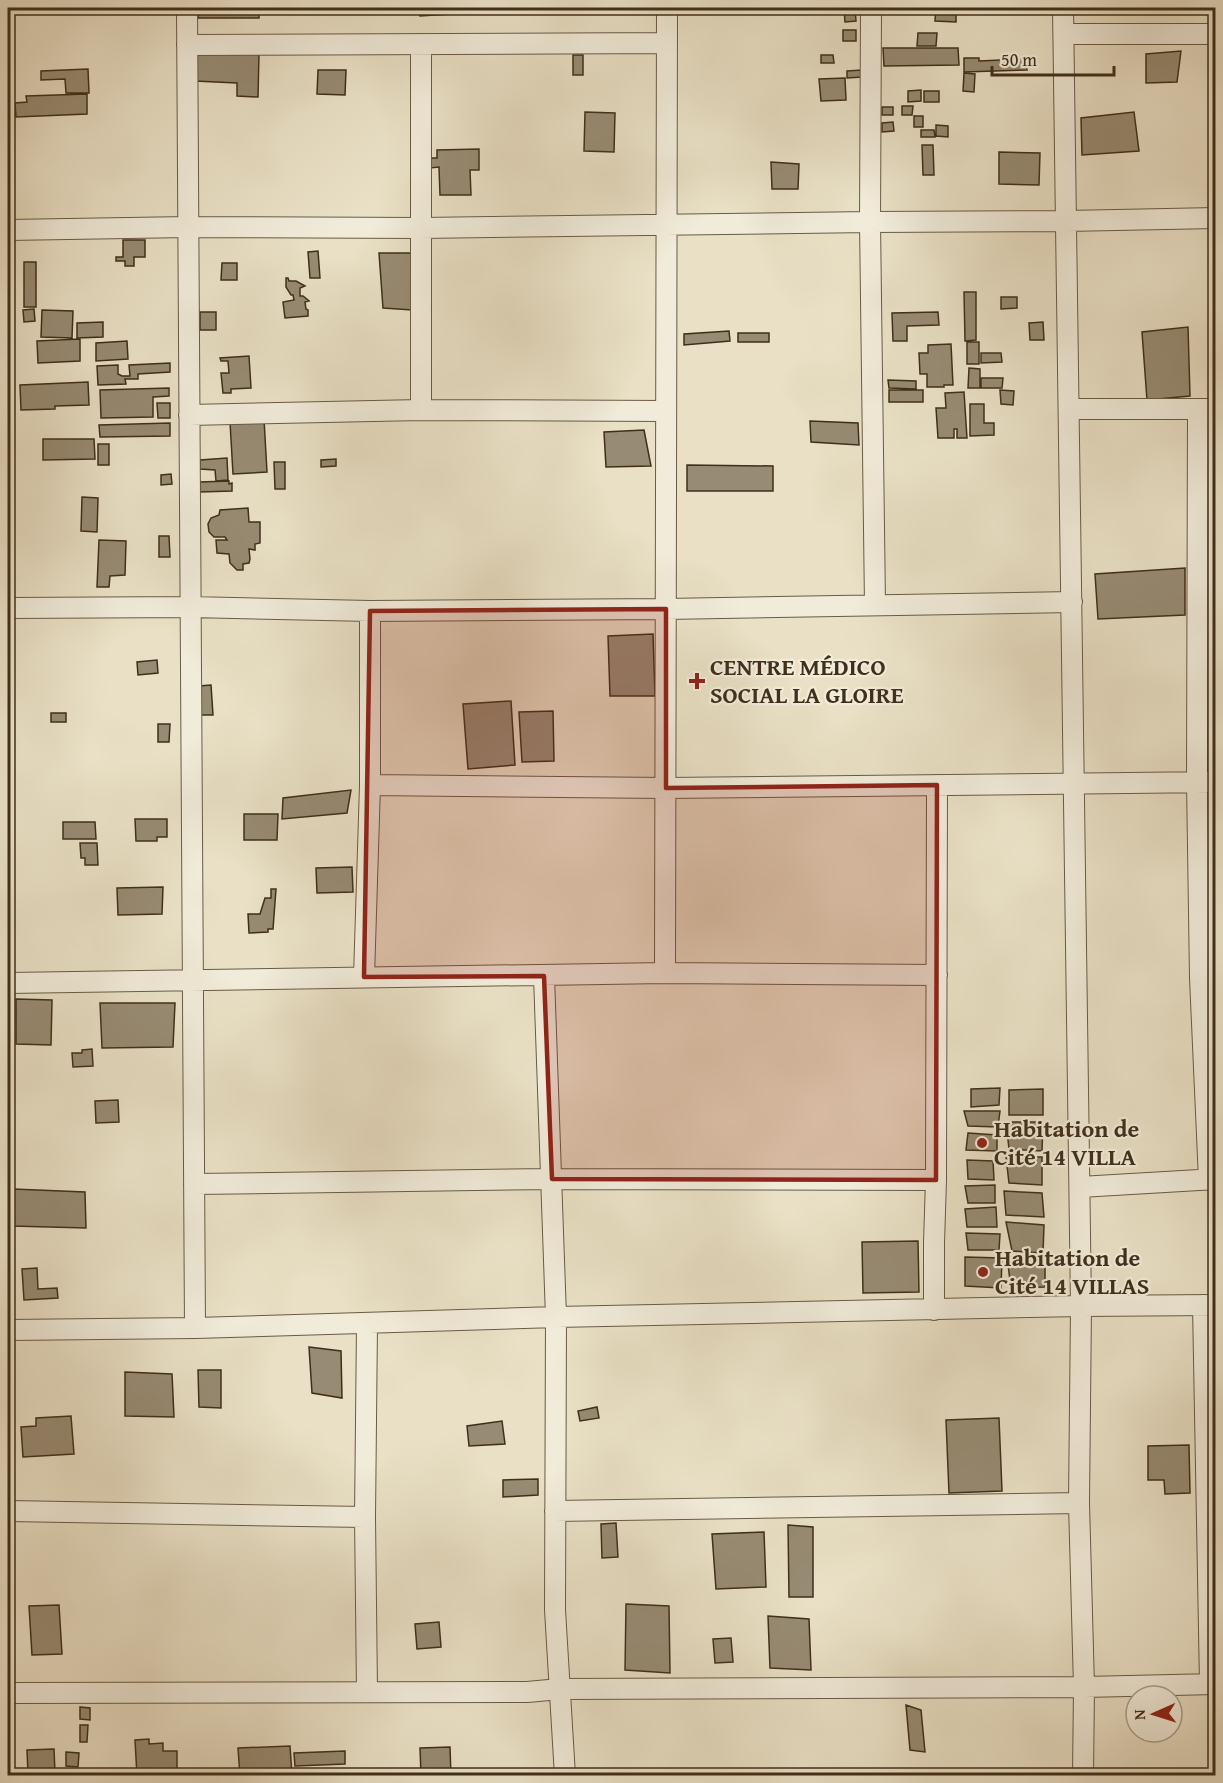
<svg xmlns="http://www.w3.org/2000/svg" width="1223" height="1783" font-family="'Gentium Book Plus',serif">
  <style>
    .building { fill: #978b73; stroke: #3f2f1a; stroke-width: 1.5 }
    .lines { fill: none; stroke-linecap: round; stroke-linejoin: round }
    .minor-casing { stroke: #6a5b45; stroke-width: 22 }
    .minor { stroke: #f1ebd9; stroke-width: 20 }
    .marked { fill: #8f2418; fill-opacity: 0.2; stroke: #8f2418; stroke-width: 4.5; stroke-linejoin: round }
    .poi-dot { fill: #8f2418; stroke: #f1ebd9; stroke-width: 2 }
    .labels { text-anchor: middle; stroke-width: 4.5; stroke-linejoin: round; paint-order: stroke }
    .poi-label { font-size: 24px; font-weight: bold; fill: #3f2f1a; stroke: #f1ebd9; text-anchor: start }
  </style>
  <rect width="100%" height="100%" fill="#e9e0c5"/>
  <filter id="stains"><feTurbulence type="fractalNoise" baseFrequency=".00333" numOctaves="4"/><feColorMatrix values="0 0 0 0 .2 0 0 0 0 .09 0 0 0 0 .02 0 0 0 .5 -.17"/></filter>
  <radialGradient id="worn" r=".72"><stop offset=".6" stop-color="#630" stop-opacity="0"/><stop offset="1" stop-color="#630" stop-opacity=".3"/></radialGradient>
  <path class="building" d="M198 8H259V18H198Z
    M419 8H451V14L420 16Z
    M855 8 856 21 845 22 844 9Z
    M936 8H956V22L935 21Z
    M843 30H856V41H843Z
    M918 33H937L936 46H917Z
    M883 48H958L959 65 884 66Z
    M1181 51 1177 82 1146 83V54Z
    M259 52 258 97 237 96V83L195 81 196 54Z
    M573 55H583V75H573Z
    M821 55H833L834 63H821Z
    M964 58H979V61L1026 59 1027 70 964 72Z
    M88 69 89 93H66L65 79 41 80V71Z
    M318 70H346L345 95 317 94Z
    M862 70V77L847 78V71Z
    M964 73 975 74 974 92 963 91Z
    M845 78 846 100 821 101 819 79Z
    M921 90V101L908 102V91Z
    M924 91H939V102H924Z
    M87 94V114L16 117 15 103 27 102 26 96Z
    M902 106H913L912 115H902Z
    M882 107H893V115H882Z
    M585 112 615 113 614 152 584 151Z
    M1134 112 1139 151 1082 155 1081 118Z
    M914 116H923V127H914Z
    M893 122 894 131 882 132V123Z
    M936 125 948 126V137L936 136Z
    M921 130H934L935 137H921Z
    M922 145H933L934 175H923Z
    M479 149V170H470L471 195H440L439 167 430 168 429 158H437V150Z
    M999 152 1040 153 1039 185 999 184Z
    M771 162 799 164 798 189H772Z
    M123 240H145V257H134V266H125V261H116V257H123Z
    M318 251 320 278H310L308 252Z
    M379 253H412V310L383 308Z
    M24 262H36V307H24Z
    M222 263H237V280H221Z
    M286 278H288L289 281H296L305 286 300 288V296H303L309 301 305 302 306 309 308 310V316L285 318 283 302 294 300 293 295H291L286 287Z
    M964 292H976V340L965 341Z
    M1001 297H1017V308L1001 309Z
    M34 309 35 321 24 322 23 310Z
    M42 310 73 311 72 338 41 337Z
    M200 312H216V330H200Z
    M938 312 939 325 907 326V341H893L892 313Z
    M103 322V337L77 338V323Z
    M1043 322 1044 340H1030L1029 323Z
    M1188 327 1190 396 1147 400 1142 332Z
    M729 331 730 341 684 345V334Z
    M738 333H769V342H738Z
    M80 339V361L38 363 37 341Z
    M127 341 128 359 96 361V343Z
    M967 342H979V364H967Z
    M951 344 953 385H944V387H927V374H920L919 353H928V345Z
    M981 353H1001L1002 362 981 363Z
    M249 356 251 388 231 389V393H223L221 373H229L228 361H221L220 358Z
    M170 363V372L138 374V379H125L126 384 98 385 97 366 118 365V374L122 376H130L129 365Z
    M969 368 980 369V388H968Z
    M981 378H1003L1002 388H981Z
    M888 380 916 381V389L889 388Z
    M88 382 89 405 55 406V409L21 410 20 385Z
    M169 388V396L153 397V417L101 418 100 390Z
    M889 390H923V402H889Z
    M1000 390 1014 391 1013 405 1001 404Z
    M964 392 967 438H957V429H954V438H938L936 408H946L945 393Z
    M157 403H170V418H158Z
    M970 404H984V423H994V435L970 436Z
    M264 419 267 472 233 474 230 422Z
    M810 421 858 423 859 445 811 442Z
    M170 423V436L100 437 99 425Z
    M644 430 651 466 606 467 604 432Z
    M43 439H94L95 459 43 460Z
    M98 444H109V465H98Z
    M227 458 228 480 216 481 215 470 200 469V460Z
    M336 459V466L321 467V460Z
    M274 462H285V489H275Z
    M687 465 773 466V491H687Z
    M171 474 172 484 161 485V475Z
    M229 481V484L232 483V491L200 492V482Z
    M82 497 98 498 97 532 81 531Z
    M248 508 249 522H260V543L255 544V550L249 549 250 559 249 563 243 564V570H237L230 563 229 554 217 553 216 540H227L225 537H214L209 532 208 524 211 518 219 515 220 510Z
    M159 536H169L170 557H159Z
    M99 540 126 541 125 575 110 576 109 587H97Z
    M1185 568V615L1098 619 1095 574Z
    M653 634 655 696H610L608 636Z
    M157 660 158 673 138 675 137 662Z
    M211 685 213 715H201L199 686Z
    M511 701 515 765 468 769 463 704Z
    M553 711 554 761 522 762 519 712Z
    M51 713H66V722H51Z
    M158 724H170L169 742H158Z
    M351 790 347 813 282 819 283 798Z
    M244 814H278L277 840H244Z
    M135 819H167V837H157V841H136Z
    M63 822H95L96 839H63Z
    M80 843H97L98 865H85V858H81Z
    M352 867 353 892 317 893 316 868Z
    M163 887 162 914 118 915 117 888Z
    M271 889H276L273 929H268V932L249 933 248 914H260L265 898H271Z
    M16 999 52 1000 51 1045 16 1044Z
    M100 1003H175L173 1047 102 1048Z
    M92 1049 93 1066 73 1067 72 1053H82V1050Z
    M1000 1088 999 1105 971 1107V1089Z
    M1043 1089V1115H1009V1090Z
    M118 1100 119 1122 96 1123 95 1101Z
    M964 1111H1000L998 1127 968 1126Z
    M1006 1122H1043L1042 1151 1009 1149Z
    M968 1133 997 1135V1151L966 1150Z
    M1006 1157H1042V1185L1009 1183Z
    M967 1160 993 1161 994 1180 968 1179Z
    M995 1185V1203H968L965 1186Z
    M13 1189 85 1192 86 1228 12 1226Z
    M1004 1191 1042 1193 1044 1217 1006 1215Z
    M996 1207 997 1227H967L965 1209Z
    M1006 1222 1044 1225 1043 1253 1012 1251Z
    M966 1233 1000 1234 999 1250H968Z
    M918 1241 919 1292 863 1293 862 1242Z
    M965 1257 1002 1258 1001 1288 965 1286Z
    M1007 1257 1045 1259V1287L1011 1288Z
    M37 1268 38 1289 57 1288 58 1298 24 1300 22 1269Z
    M309 1347 341 1351 342 1398 312 1393Z
    M198 1370H221V1408L199 1407Z
    M125 1372 172 1374 174 1417 125 1416Z
    M597 1407 599 1418 580 1421 578 1411Z
    M71 1416 74 1454 23 1457 21 1427 36 1426V1418Z
    M999 1418 1002 1491 949 1493 946 1420Z
    M502 1421 505 1444 469 1446 467 1426Z
    M1189 1445 1190 1493 1165 1494 1164 1480H1148V1446Z
    M538 1479V1495L503 1497V1480Z
    M616 1523 618 1557 602 1558 601 1524Z
    M788 1525 813 1527V1597H789Z
    M764 1532 766 1587 716 1589 712 1534Z
    M626 1604 669 1606 670 1673 625 1670Z
    M59 1605 62 1654 32 1655 29 1606Z
    M768 1616 809 1619 811 1670 770 1668Z
    M439 1622 441 1647 417 1649 415 1624Z
    M731 1638 733 1662 715 1663 713 1639Z
    M906 1705 921 1710 925 1752 910 1750Z
    M80 1707 90 1708V1720L80 1719Z
    M80 1725H88L87 1742H80Z
    M149 1739V1744L163 1743V1751H177V1772H169V1776H137L135 1740Z
    M290 1746 292 1776H240L238 1748Z
    M450 1747 451 1776 421 1775 420 1748Z
    M54 1749 55 1773 28 1774 27 1750Z
    M345 1751V1764L295 1766 294 1753Z
    M66 1752 79 1753 78 1767 66 1766Z"/>
  <g class="lines">
    <g class="minor-casing">
      <path id="minor" d="M187 8 195 1328
        M871 8 870 222 875 605
        M1063 8 1081 1306 1079 1503 1084 1687 1083 1776
        M1064 34H1216
        M187 45 667 43
        M8 230 188 227 421 228 870 222 1066 221 1216 218
        M1069 409H1216
        M1198 409 1197 782 1200 978 1209 1180
        M421 410V44
        M189 415 421 410 666 411
        M8 608 190 607 370 611 666 609 1072 602
        M370 785 666 788 1216 782
        M665 973 667 8
        M544 976 556 1317 555 1610 565 1776
        M364 977 370 785V611
        M8 983 665 973 937 975
        M194 1184 552 1179 936 1180 937 785
        M1080 1187 1216 1179
        M1203 1305 1210 1684
        M934 1310V1243L936 1180
        M367 1324 365 1517 367 1691
        M8 1330 195 1328 556 1317 1081 1306 1216 1305
        M8 1511 365 1517
        M555 1511 1079 1503
        M8 1693 527 1692 560 1689 1084 1687 1216 1684"/>
    </g>
    <use href="#minor" class="minor"/>
  </g>
  <path class="marked" d="M666 609V788L937 785 936 1180 552 1179 544 976 364 977 370 611Z"/>
  <g class="poi-dot">
    <path d="M694 672h6v6h6v6h-6v6h-6v-6h-6v-6h6z"/>
    <circle cx="982" cy="1143" r="6"/>
    <circle cx="983" cy="1272" r="6"/>
  </g>
  <g class="labels">
    <g class="poi-label">
      <text x="710" y="675">CENTRE MÉDICO<tspan x="710" dy="28">SOCIAL LA GLOIRE</tspan></text>
      <text x="994" y="1137">Habitation de<tspan x="994" dy="28">Cité 14 VILLA</tspan></text>
      <text x="995" y="1266">Habitation de<tspan x="995" dy="28">Cité 14 VILLAS</tspan></text>
    </g>
  </g>
  <rect width="1223" height="1783" fill="none" stroke="#e9e0c5" stroke-width="30"/>
  <rect x="9" y="9" width="1205" height="1765" fill="none" stroke="#3f2f1a" stroke-width="3"/>
  <rect x="15" y="15" width="1193" height="1753" fill="none" stroke="#3f2f1a" stroke-width="1.5"/>
  <g transform="translate(1154 1714) rotate(267)"><circle r="28" fill="#f1ebd9" stroke="#aaa08d" stroke-width="1.5"/>
  <path d="M0-4.5L10 22L0 15L-10 22Z" fill="#8f2418"/>
  <text y="-9" font-size="16" font-weight="bold" text-anchor="middle" fill="#3f2f1a">N</text>
  </g>
  <path d="M992 66v9h122v-9" fill="none" stroke="#3f2f1a" stroke-width="3"/>
  <text x="1001" y="66" font-size="18" fill="#3f2f1a" stroke="#f1ebd9" stroke-width="4.5" paint-order="stroke">50 m</text>
  <rect width="100%" height="100%" filter="url(#stains)"/>
  <rect width="100%" height="100%" fill="url(#worn)"/>
</svg>
